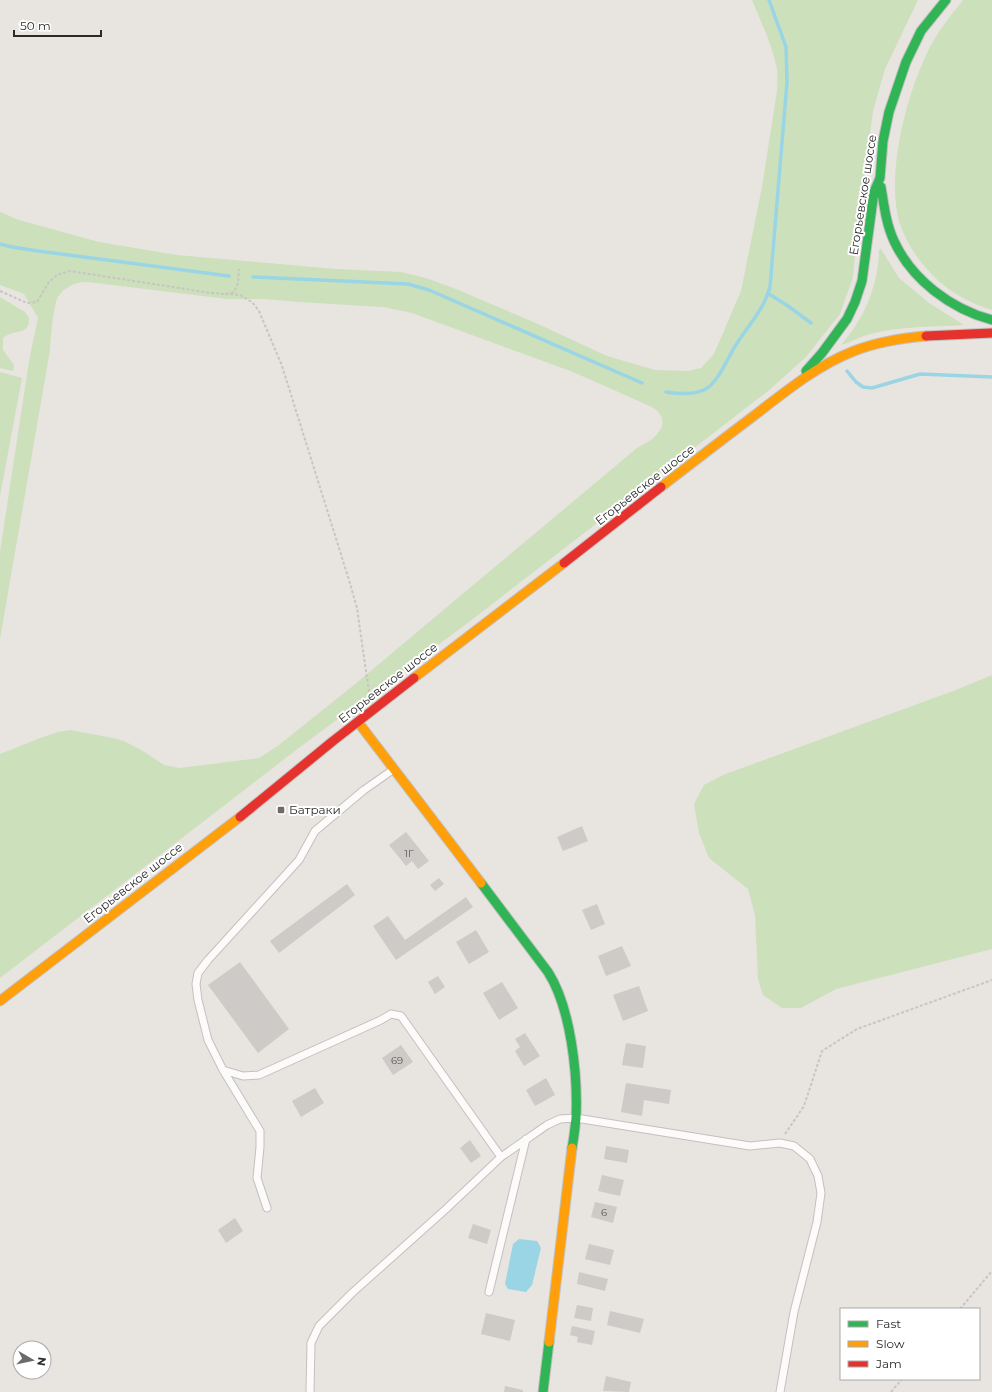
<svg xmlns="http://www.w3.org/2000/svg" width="992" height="1392" font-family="Montserrat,sans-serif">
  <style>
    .green { fill: #cce0bb }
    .water { fill: #99d5e4 }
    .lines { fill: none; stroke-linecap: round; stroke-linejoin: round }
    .stream { stroke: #99d5e4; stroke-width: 3.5 }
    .building { fill: #cdcac7 }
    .lane-casing { stroke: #c2c0c1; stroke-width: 9 }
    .fast-casing { stroke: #c2c0c1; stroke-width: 11 }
    .slow-casing { stroke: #c2c0c1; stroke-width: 11 }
    .jam-casing { stroke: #c2c0c1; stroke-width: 11 }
    .path { stroke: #c6c6c5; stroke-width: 2; stroke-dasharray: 3 2; stroke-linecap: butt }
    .lane { stroke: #fcfbfa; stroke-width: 7 }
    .fast { stroke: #30b455; stroke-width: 9 }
    .slow { stroke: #ff9f0a; stroke-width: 9 }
    .jam { stroke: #e5322d; stroke-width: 9 }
    .poi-dot { fill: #6c6b6a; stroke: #fff; stroke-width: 1.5 }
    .labels { text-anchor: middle; stroke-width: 4; stroke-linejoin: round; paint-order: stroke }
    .number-label { font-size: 10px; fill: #545453 }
    .street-label { font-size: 12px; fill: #2a2a2a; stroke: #fff }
    .poi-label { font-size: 12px; fill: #2a2a2a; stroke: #fff; text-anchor: start }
  </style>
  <rect width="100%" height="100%" fill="#e8e4e0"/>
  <path class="green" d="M752 0H918L885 69 873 111 856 243 853 277 840 314 806 357 768 391 469 622 300 747 0 978V754L43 737 58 732 70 730 113 738 124 741 143 751 164 765 179 768 259 758 279 745 354 685 637 448C641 445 647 443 651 440 664 429 668 417 652 407L573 372 412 313 383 307 299 302 265 299H227L88 282C77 281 64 287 58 297 53 306 51 337 50 350L0 639V552L29 361 38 318 24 294 0 285V212L19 220 99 242 177 255 336 269 401 272 426 278 456 289 538 324 607 356 655 370 688 371 701 368 714 354 741 291 762 187 777 91C777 84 778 76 777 69 772 45 761 22 752 0Z
    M963 0H992V310C968 303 944 289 928 270 915 256 905 240 899 221 886 172 907 92 930 47 939 30 951 15 963 0Z
    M881 249 899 278 929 303 964 325C933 327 900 326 870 334 860 337 851 342 841 345 846 338 852 332 856 325 870 304 879 275 879 250Z
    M0 297 25 312 29 318C30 336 13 329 3 338V350L14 365 13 371 0 368Z
    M0 372 22 378 0 496Z
    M992 675V949L836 989 801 1008H782L763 995 758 979 755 915 748 889 709 858 699 833 694 804 704 785 723 775 956 690Z"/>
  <path class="water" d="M519 1239 537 1241 541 1248 532 1285 526 1292 508 1289 505 1284 513 1244Z"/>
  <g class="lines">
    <path class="stream" d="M0 244 12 247 38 251 229 276
      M253 277 408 284 429 290 642 383
      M769 294 788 306 811 323
      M847 371 856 382 863 387 872 388 920 374 992 377
      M666 392C679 394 699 396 710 386 721 376 727 360 734 348 746 328 764 310 770 287L787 82 786 47 769 0"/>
  </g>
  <path class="building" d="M582 826 588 841 563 851 557 837Z
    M406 832 429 861 418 869 412 861 406 866 389 845Z
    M439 878 444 884 435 891 430 885Z
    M347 884 355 895 279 953 270 941Z
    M466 897 473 907 396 960 373 926 388 916 405 940Z
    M597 904 605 924 591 930 582 910Z
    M476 930 489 952 469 964 456 942Z
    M622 946 631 966 606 976 598 956Z
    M240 962 289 1029 258 1053 208 985Z
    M438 976 445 987 435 994 428 982Z
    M502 982 518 1008 499 1020 483 993Z
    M639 986 648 1011 623 1021 613 995Z
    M525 1033 540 1056 524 1066 515 1051 520 1047 515 1039Z
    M626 1043 646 1046 643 1068 622 1065Z
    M401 1045 413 1062 393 1075 382 1058Z
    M546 1078 555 1095 535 1106 526 1090Z
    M626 1083 671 1090 669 1104 644 1100 642 1116 621 1112Z
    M315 1088 324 1103 301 1117 292 1101Z
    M470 1140 481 1156 471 1163 460 1148Z
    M606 1146 629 1150 627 1163 604 1159Z
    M602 1175 624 1180 620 1196 598 1191Z
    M595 1202 617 1207 613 1223 591 1217Z
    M235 1218 243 1231 226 1243 218 1230Z
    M473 1224 491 1230 487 1244 468 1238Z
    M589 1244 614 1250 610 1265 585 1259Z
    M579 1272 608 1279 605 1291 577 1284Z
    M577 1305 593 1308 591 1321 574 1318Z
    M610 1311 644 1319 640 1333 607 1325Z
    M486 1313 515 1320 510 1341 481 1334Z
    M572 1326 595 1331 592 1345 577 1342 578 1337 570 1335Z
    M606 1376 631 1382 629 1392 603 1391Z
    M505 1386 523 1390V1392H504Z"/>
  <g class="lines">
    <g class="lane-casing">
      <path id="lane" d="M223 1070 243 1076 259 1075 381 1020 391 1014 401 1016 501 1157
        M267 1208 257 1178 260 1147V1131L223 1070 208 1040 198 1000 196 984 198 973 208 960 299 860 315 831 364 790 394 769
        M489 1292 526 1139
        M310 1392 311 1343 319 1326 352 1293 446 1209 501 1157 547 1125 560 1119 576 1118 750 1146 780 1143 794 1146 810 1159 818 1176 821 1193 817 1222 794 1312 780 1392"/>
    </g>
    <g class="fast-casing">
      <path id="fast" d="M881 187C884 205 886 224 894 241 912 280 951 309 992 320
        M806 371 822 353 847 319 855 302 862 281 874 192 880 178 883 141 889 112 906 62 921 31 946 0
        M481 883 548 972C571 1008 578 1075 576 1118 575 1128 574 1138 572 1148
        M543 1392 549 1342"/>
    </g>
    <g class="slow-casing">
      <path id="slow" d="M661 487C692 463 723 439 755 415 786 391 818 365 854 351 877 342 902 338 926 336
        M414 678 564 563
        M358 722 481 883
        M0 1001 240 817
        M549 1342 572 1148"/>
    </g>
    <g class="jam-casing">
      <path id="jam" d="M926 336 992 333
        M564 563 661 487
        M240 817 333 741 414 678"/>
    </g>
    <path class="path" d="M0 291 27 303 37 302 49 282 57 275 70 271 211 293 225 294 234 292 238 283 239 269
      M225 294 240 295 252 302 259 311 282 366 349 580 357 608 369 692
      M785 1134 804 1106 822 1051 857 1029 992 980
      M960 1309 992 1271
      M891 1392 902 1379"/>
    <use href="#lane" class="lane"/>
    <use href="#fast" class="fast"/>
    <use href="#slow" class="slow"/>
    <use href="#jam" class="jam"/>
  </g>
  <rect class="poi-dot" x="277" y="806" width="8" height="8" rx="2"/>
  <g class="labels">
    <g class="number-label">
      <text x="409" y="857">1Г</text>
      <text x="397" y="1064">69</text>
      <text x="604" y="1216">6</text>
    </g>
    <g class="street-label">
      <text transform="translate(863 195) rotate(-81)" y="4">Егорьевское шоссе</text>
      <text transform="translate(645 485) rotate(-38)" y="4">Егорьевское шоссе</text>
      <text transform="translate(388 683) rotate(-38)" y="4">Егорьевское шоссе</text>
      <text transform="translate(133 883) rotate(-38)" y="4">Егорьевское шоссе</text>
    </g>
    <g class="poi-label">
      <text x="289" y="814">Батраки</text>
    </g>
  </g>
  <rect x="840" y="1308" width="140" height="72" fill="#ffffff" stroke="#aaaaaa"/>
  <rect x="848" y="1321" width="20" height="6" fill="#30b455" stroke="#aaaaaa"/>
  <text x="876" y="1328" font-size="12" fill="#2a2a2a">Fast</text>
  <rect x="848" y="1341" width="20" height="6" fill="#ff9f0a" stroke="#aaaaaa"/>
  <text x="876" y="1348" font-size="12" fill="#2a2a2a">Slow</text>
  <rect x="848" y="1361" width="20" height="6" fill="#e5322d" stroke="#aaaaaa"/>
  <text x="876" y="1368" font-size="12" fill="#2a2a2a">Jam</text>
  <g transform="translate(32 1360) rotate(99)"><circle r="19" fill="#ffffff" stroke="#aaaaaa"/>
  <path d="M0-3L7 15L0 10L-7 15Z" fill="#6c6b6a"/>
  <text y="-6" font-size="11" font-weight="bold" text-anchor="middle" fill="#2a2a2a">N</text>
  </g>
  <path d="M14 30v6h87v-6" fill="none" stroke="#2a2a2a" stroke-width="2"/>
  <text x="20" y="30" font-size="12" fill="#2a2a2a" stroke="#ffffff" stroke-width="3" paint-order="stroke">50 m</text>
</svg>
